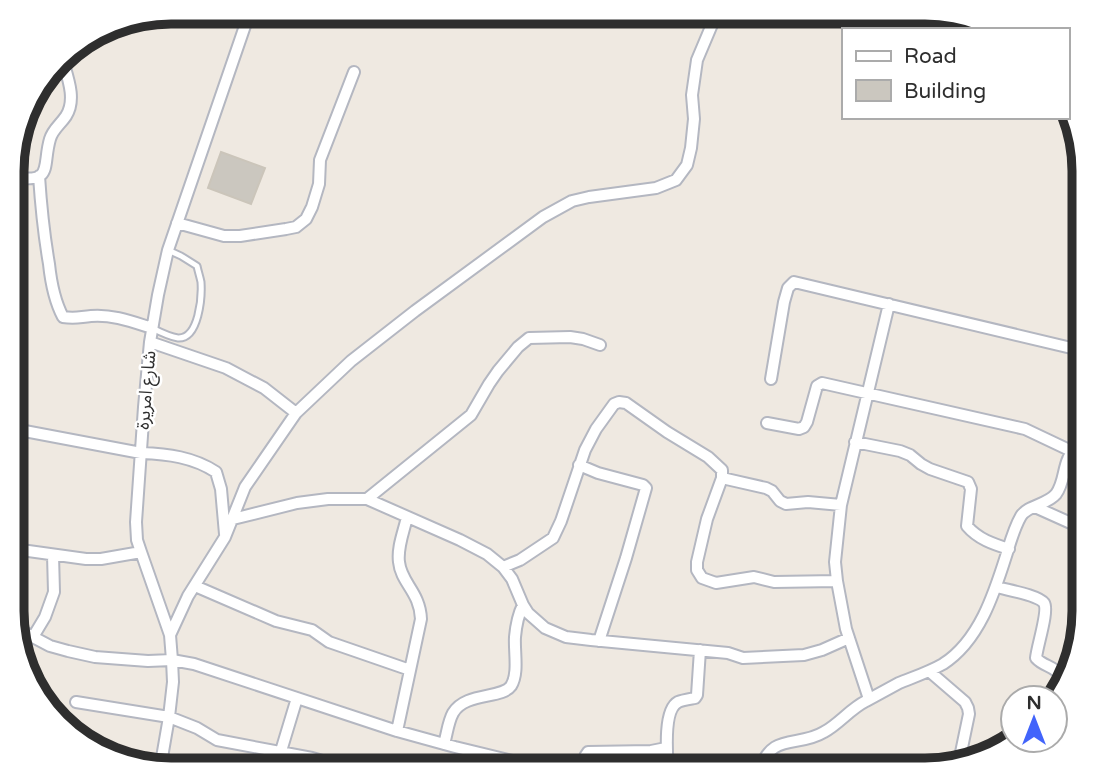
<svg xmlns="http://www.w3.org/2000/svg" width="1097" height="782" font-family="'Varela Round','Noto Sans Arabic',sans-serif">
  <style>
    .building { fill: #cbc7bf; stroke: #cbc5ba; stroke-width: 2 }
    .lines { fill: none; stroke-linecap: round; stroke-linejoin: round }
    .service-casing { stroke: #b4b7c1; stroke-width: 9 }
    .minor-casing { stroke: #b4b7c1; stroke-width: 14 }
    .service { stroke: #fff; stroke-width: 5 }
    .minor { stroke: #fff; stroke-width: 10 }
    .labels { text-anchor: middle; stroke-width: 5; stroke-linejoin: round; paint-order: stroke }
    .street-label { font-size: 18px; fill: #2e2e2e; stroke: #fff }
    .rim { fill: none; stroke: #2e2e2e; stroke-width: 9 }
  </style>
  <rect width="100%" height="100%" fill="#efe9e1"/>
  <path class="building" d="M221 152 265 168 251 204 208 188Z"/>
  <g class="lines">
    <g class="service-casing">
      <path id="service" d="M152 328C160 332 170 337 178 338 199 339 202 297 201 282 200 277 198 271 197 266L181 256 168 250"/>
    </g>
    <g class="minor-casing">
      <path id="minor" d="M39 176C41 206 44 235 49 264 51 283 54 300 63 317 76 319 79 317 91 316 112 314 133 322 152 328
        M14 177C54 184 42 166 50 139 53 129 60 125 66 116 77 99 67 76 62 58
        M177 223 224 236H240L286 229 296 227 306 219 312 207 319 184 320 160 354 72
        M150 342 226 368 264 388 296 413
        M771 379 784 302 788 288 794 282 1084 351
        M767 423 799 429 804 427 807 422 817 386 822 383 1025 429 1084 457
        M14 429 141 453C168 454 193 457 216 472L221 489 225 534
        M855 442 900 451 910 455 921 464 930 469 968 482 971 489 967 526C978 539 993 544 1009 549
        M579 465 598 473 643 485 646 488 626 558 599 641
        M722 478 766 488 772 491 780 501 786 504 808 502 841 505
        M367 499 471 415 489 384 498 371 518 347 529 338 570 337 583 339 600 345
        M1035 507 1084 529
        M233 519 297 503 328 499H367L460 540 487 554 503 567 512 579 523 605 528 613 545 628 566 637 591 640 728 653 743 658 804 655 822 650 849 638
        M14 549 86 559H101L141 552
        M503 567 520 560 553 538 561 521 585 450 596 429 614 404 619 402 626 403 667 432 708 457 722 470V478L707 519 697 562V570L702 578 716 583 754 577 774 582 837 581
        M195 586 276 621 312 630 329 642 410 670
        M997 587C1007 590 1038 595 1044 603 1049 611 1037 646 1036 658 1044 667 1056 666 1063 679
        M14 627 50 646 68 651 95 657 148 661 172 660 194 664 397 731 455 747 529 765 563 770
        M170 635 188 596 225 537 245 487 296 413 351 361 415 311 543 217 572 201 589 197 656 188 676 180 687 165 691 148 694 119 692 95 697 60 716 15
        M33 637 45 617 54 592 53 555
        M929 671 965 702 968 708 969 714 959 762
        M869 699 846 629 837 581 835 562 841 505 889 304
        M76 702 169 717 197 728 217 740 312 758 354 770
        M397 731 421 619C420 592 401 583 399 562 397 547 404 531 407 517
        M444 744C447 734 448 722 453 713 465 692 502 699 511 686 519 673 514 652 515 637 516 626 518 615 523 605
        M281 751 297 698
        M160 769 169 717 173 682 172 660 170 635 141 552 137 540 136 522 144 407 150 342 158 295 168 250 247 20
        M572 770C587 767 580 761 588 752L651 751 666 748
        M668 770C667 755 663 710 678 702 683 700 690 699 695 698L697 695 700 650
        M760 770C771 732 798 748 824 732 839 724 850 709 866 701 877 695 888 689 899 683 914 677 929 672 943 664 979 641 994 594 1006 556 1010 543 1014 528 1021 516 1028 505 1047 505 1056 494 1064 483 1063 470 1068 459 1071 451 1080 446 1084 438"/>
    </g>
    <use href="#service" class="service"/>
    <use href="#minor" class="minor"/>
  </g>
  <g class="labels">
    <g class="street-label">
      <text transform="translate(146 390) rotate(-85)" y="6">شارع امريرة</text>
    </g>
  </g>
  <path d="M0 0H1097V782H0ZM171 24H925A147 147 0 0 1 1072 171V611A147 147 0 0 1 925 758H171A147 147 0 0 1 24 611V171A147 147 0 0 1 171 24Z" fill="#fff" fill-rule="evenodd"/>
  <path class="rim" d="M171 24H925A147 147 0 0 1 1072 171V611A147 147 0 0 1 925 758H171A147 147 0 0 1 24 611V171A147 147 0 0 1 171 24Z"/>
  <rect x="842" y="28" width="228" height="91" fill="#ffffff" stroke="#ababab" stroke-width="2"/>
  <rect x="856" y="51" width="35" height="10" fill="#ffffff" stroke="#ababab" stroke-width="2"/>
  <text x="904" y="63" font-size="21" fill="#2e2e2e">Road</text>
  <rect x="856" y="80" width="35" height="21" fill="#cbc7bf" stroke="#ababab" stroke-width="2"/>
  <text x="904" y="98" font-size="21" fill="#2e2e2e">Building</text>
  <g transform="translate(1034 719)"><circle r="33" fill="#ffffff" stroke="#ababab" stroke-width="2"/>
  <path d="M0-5L12 26L0 18L-12 26Z" fill="#4264fb"/>
  <text y="-10" font-size="19" font-weight="bold" text-anchor="middle" fill="#2e2e2e">N</text>
  </g>
</svg>
